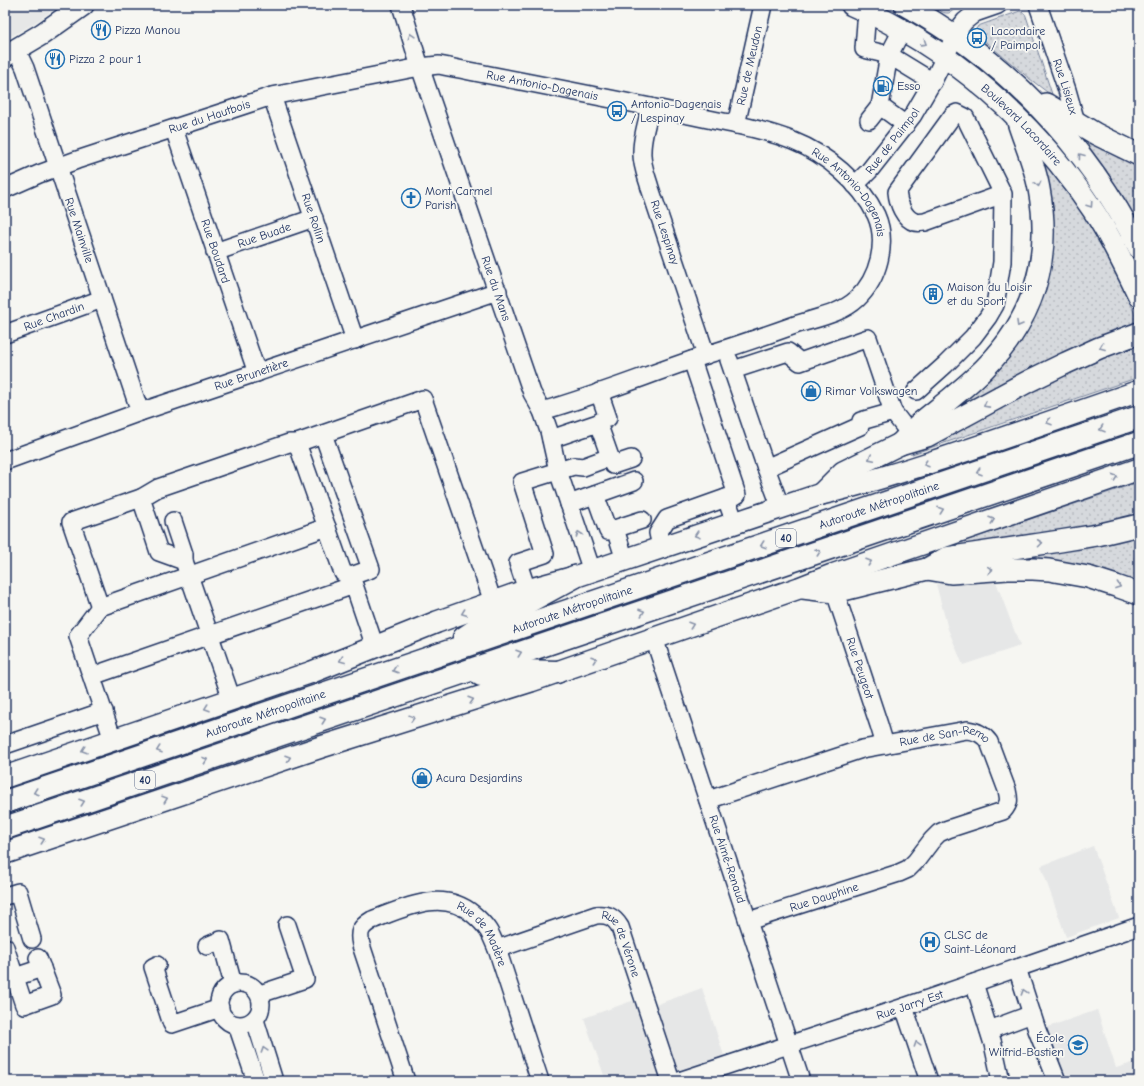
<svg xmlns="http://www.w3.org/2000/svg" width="1144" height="1086" font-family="'Comic Neue',sans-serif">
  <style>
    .built { fill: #e6e7e7 }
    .grass { fill: url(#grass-dots); stroke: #78849e }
    .park { fill: url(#park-crowns); stroke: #78849e }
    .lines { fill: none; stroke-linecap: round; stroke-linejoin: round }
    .minor-casing { stroke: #1b2f5e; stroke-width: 20 }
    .major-casing { stroke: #1b2f5e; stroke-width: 24 }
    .highway-casing { stroke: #1b2f5e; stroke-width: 25 }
    .minor { stroke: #f6f6f2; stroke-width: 17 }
    .major { stroke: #f6f6f2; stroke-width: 21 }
    .highway { stroke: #f6f6f2; stroke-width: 22 }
    .oneway { stroke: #8892a8 }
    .labels { text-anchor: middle; stroke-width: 3.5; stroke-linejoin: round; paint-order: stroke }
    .shield { fill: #f6f6f2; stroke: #5d6b8a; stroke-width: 1 }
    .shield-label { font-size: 11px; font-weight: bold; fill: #1b2f5e }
    .poi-label { font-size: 12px; fill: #1b2f5e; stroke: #f6f6f2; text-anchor: start }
    .street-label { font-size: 12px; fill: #1b2f5e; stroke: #f6f6f2 }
  </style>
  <defs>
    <pattern id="grass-dots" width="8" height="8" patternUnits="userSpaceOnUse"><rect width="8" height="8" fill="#d6d9dd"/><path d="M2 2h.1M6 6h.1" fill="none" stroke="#b7bbc0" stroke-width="1.8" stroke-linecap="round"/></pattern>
    <pattern id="park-crowns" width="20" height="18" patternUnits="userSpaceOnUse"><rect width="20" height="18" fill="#d6d9dd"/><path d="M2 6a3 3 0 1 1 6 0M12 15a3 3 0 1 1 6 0" fill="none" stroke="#b7bbc0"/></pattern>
  </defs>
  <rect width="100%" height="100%" fill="#f6f6f2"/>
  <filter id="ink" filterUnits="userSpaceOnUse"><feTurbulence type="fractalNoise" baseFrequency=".025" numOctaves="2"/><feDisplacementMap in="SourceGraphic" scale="8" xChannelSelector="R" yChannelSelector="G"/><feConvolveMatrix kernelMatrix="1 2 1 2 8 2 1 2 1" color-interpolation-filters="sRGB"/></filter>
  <g filter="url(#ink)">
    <path class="built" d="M5 5H60L33 24 5 40Z
      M995 579 1020 646 963 665 948 629 936 584Z
      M1093 846 1119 918 1066 937 1041 866Z
      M702 988 727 1065 680 1081H606L584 1018 643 997 647 1008Z
      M1097 1010 1116 1068 1139 1061V1081H1062L1042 1029Z"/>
    <path class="grass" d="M1020 11 1025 14 1026 16 1052 94 1047 92 1030 79 982 39 983 37 978 33 976 35 975 31 978 26Z
      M1080 134 1139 162V223L1106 170Z
      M1038 155C1053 173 1067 190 1079 209 1101 241 1117 277 1134 312 1135 316 1136 320 1133 323 1130 326 1094 339 1088 342 1038 362 992 390 945 416L1032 313Z
      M1139 341V377L912 454V452L948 433 1044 381Z
      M1139 482V517L1110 525 948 547Z
      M1139 535V587L985 561Z"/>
    <path class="park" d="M931 5H958C956 7 953 11 951 12 945 16 936 8 931 5Z"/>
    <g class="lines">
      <g class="minor-casing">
        <g id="minor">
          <path id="s1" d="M401 5 420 67 532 393 542 411 549 431 558 471 592 571"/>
          <path id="s2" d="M1038 5 1067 90 1076 122"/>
          <path d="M869 13 866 23 864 49 889 55 902 30"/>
          <path id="s3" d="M16 49 25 68 140 412"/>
          <path id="s4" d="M272 96 355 340"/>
          <path id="s5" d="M651 107C647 121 642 137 642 151 641 164 647 177 650 188L706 355"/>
          <path d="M869 120 880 106"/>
          <path id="s6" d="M736 125 763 5"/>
          <path d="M906 125 880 106 889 55 933 82"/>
          <path id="s7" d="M174 129 257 373"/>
          <path id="s8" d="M855 185 869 171 913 115 934 79 958 30 965 21 975 13 998 5"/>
          <path id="s9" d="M5 189 39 174 77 160 272 96 420 67 439 65C519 81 599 96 679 113 715 121 759 127 793 141 826 154 861 183 876 215 888 242 879 278 857 299 841 314 816 318 795 325 767 335 738 345 709 354 654 372 599 395 542 411"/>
          <path id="s10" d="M215 252 314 218"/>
          <path id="s11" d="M5 334 102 299"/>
          <path d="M692 360 737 495 726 498"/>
          <path d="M729 360 766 468"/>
          <path d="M733 370 788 352 800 362 868 338 893 412"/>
          <path d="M916 391 945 365 973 337 988 317 995 305 1002 262 1003 194 965 117 957 113 953 115 897 192C898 203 904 219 915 222 918 223 923 222 925 222L1003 194"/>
          <path d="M551 439 598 423 604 419 608 418 599 392"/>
          <path d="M297 443 343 573 351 576 371 569 323 434"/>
          <path d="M610 457 613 465 631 459"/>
          <path id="s12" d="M5 461 140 412 498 291"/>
          <path d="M595 495 608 531 642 520"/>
          <path d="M141 498 159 552 184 561 232 700"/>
          <path d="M569 504 634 481"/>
          <path d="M781 508 766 468 860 426 861 421 893 412 910 434"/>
          <path d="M173 521 184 554V561"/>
          <path d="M615 529 625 560"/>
          <path d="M661 547 658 533 667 519 726 498 735 523"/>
          <path d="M527 590 518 563 545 554 522 482 574 466 583 467 610 457 598 423"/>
          <path id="s13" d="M835 592 879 725 885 745"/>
          <path d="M100 607 71 522 141 498 158 488 289 443H297L423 399 493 602"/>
          <path id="s14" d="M654 638 801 1081"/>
          <path d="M92 676 354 585 375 647"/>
          <path d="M113 740 78 636 100 607 327 527"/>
          <path d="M5 745 104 711"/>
          <path id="s15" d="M708 800 862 749 967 730C977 731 983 734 989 742L1007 790C1009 799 1010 803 1003 811L948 829 939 833 932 840 916 861 908 869 899 873 748 921"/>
          <path d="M5 896 18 892 32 939"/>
          <path d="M207 946 221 940 233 984"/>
          <path d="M5 947 24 1005 52 995 38 958"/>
          <path id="s16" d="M497 949 596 915C608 914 614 917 620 927L671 1081"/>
          <path d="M157 965 153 967 172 1024 220 1008"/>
          <path d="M1017 968 1037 1030 1057 1081"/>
          <path d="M15 977 42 968"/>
          <circle cx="240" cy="1004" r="21"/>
          <path d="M974 983 993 1044 1001 1081"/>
          <path d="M260 994 305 979 287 925"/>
          <path d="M904 1007 929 1081"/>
          <path d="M255 1020 274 1081"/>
          <path d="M237 1025 256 1081"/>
          <path d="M989 1030 1032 1014"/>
          <path id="s17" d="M406 1081 361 945C358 932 360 927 372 920 404 908 442 888 473 914 479 919 484 924 488 930 492 936 494 943 497 949L540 1081"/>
          <path id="s18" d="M679 1081 904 1007 1139 926"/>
        </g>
      </g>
      <g class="major-casing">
        <g id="major">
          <path id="s19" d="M852 5C950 47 1035 122 1093 210 1111 237 1125 267 1139 296"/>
          <path d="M905 5C1007 61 1087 145 1139 248"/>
          <path d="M5 56 42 34 83 5"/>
          <path d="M1046 104 1096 134 1139 155"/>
          <path d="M900 444C907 437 912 430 919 424 941 406 964 389 984 369 1034 319 1052 258 1039 189 1035 166 1025 144 1018 122"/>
          <path d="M821 494 843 472 900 444 927 436 1029 381 1066 363 1099 348 1139 333"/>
          <path d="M927 569 951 573 1008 569H1033L1049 570 1088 577 1116 586 1139 594"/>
          <path d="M803 588 835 592 927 569 946 558 1060 541 1097 535 1139 525"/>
          <path d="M5 777 312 672 437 622 527 590 574 577 821 494C862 485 901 472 941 459 1007 437 1073 414 1139 391"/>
          <path d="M5 853 321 747 531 681 799 588 832 575 1139 469"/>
        </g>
      </g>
      <g class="highway-casing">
        <g id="highway">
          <path d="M464 638 500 614 524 604 574 577"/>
          <path d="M481 675 520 671 557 672"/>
          <path id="s20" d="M5 802 1139 417"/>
          <path d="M5 828 1139 443"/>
        </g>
      </g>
      <use href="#minor" class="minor"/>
      <use href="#major" class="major"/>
      <use href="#highway" class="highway"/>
    </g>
    <defs><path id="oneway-chevron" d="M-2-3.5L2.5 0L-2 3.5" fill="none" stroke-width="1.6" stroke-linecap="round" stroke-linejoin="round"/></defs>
    <g class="oneway">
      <use href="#oneway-chevron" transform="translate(411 36) rotate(-108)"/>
      <use href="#oneway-chevron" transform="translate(924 43) rotate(32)"/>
      <use href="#oneway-chevron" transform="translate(1081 156) rotate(-127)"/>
      <use href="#oneway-chevron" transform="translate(1038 184) rotate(77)"/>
      <use href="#oneway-chevron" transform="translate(1090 205) rotate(56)"/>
      <use href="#oneway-chevron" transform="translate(1019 324) rotate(120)"/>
      <use href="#oneway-chevron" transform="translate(1102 347) rotate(159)"/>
      <use href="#oneway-chevron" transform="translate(986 405) rotate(151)"/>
      <use href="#oneway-chevron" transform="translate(1049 422) rotate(161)"/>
      <use href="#oneway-chevron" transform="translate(1102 429) rotate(161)"/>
      <use href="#oneway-chevron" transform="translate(871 458) rotate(154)"/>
      <use href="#oneway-chevron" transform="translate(926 464) rotate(162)"/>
      <use href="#oneway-chevron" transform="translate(979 472) rotate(161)"/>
      <use href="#oneway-chevron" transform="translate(1115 477) rotate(-19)"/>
      <use href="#oneway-chevron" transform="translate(941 510) rotate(-19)"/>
      <use href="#oneway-chevron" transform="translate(992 520) rotate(-19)"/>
      <use href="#oneway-chevron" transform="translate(579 534) rotate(-109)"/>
      <use href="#oneway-chevron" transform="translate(697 535) rotate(162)"/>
      <use href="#oneway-chevron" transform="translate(1040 543) rotate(-7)"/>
      <use href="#oneway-chevron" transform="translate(763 545) rotate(161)"/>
      <use href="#oneway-chevron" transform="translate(818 552) rotate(-19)"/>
      <use href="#oneway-chevron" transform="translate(869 562) rotate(-19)"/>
      <use href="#oneway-chevron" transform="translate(990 570) rotate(-5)"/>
      <use href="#oneway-chevron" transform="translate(1118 586) rotate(20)"/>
      <use href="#oneway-chevron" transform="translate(642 612) rotate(-19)"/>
      <use href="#oneway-chevron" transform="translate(464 613) rotate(160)"/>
      <use href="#oneway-chevron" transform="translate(691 625) rotate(-19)"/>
      <use href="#oneway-chevron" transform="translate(519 653) rotate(-19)"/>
      <use href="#oneway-chevron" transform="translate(594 659) rotate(-19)"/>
      <use href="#oneway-chevron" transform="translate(342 660) rotate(158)"/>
      <use href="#oneway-chevron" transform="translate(395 670) rotate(161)"/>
      <use href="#oneway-chevron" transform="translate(471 700) rotate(-17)"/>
      <use href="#oneway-chevron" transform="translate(207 708) rotate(161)"/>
      <use href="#oneway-chevron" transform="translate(412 718) rotate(-17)"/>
      <use href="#oneway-chevron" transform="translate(323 720) rotate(-19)"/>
      <use href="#oneway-chevron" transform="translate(84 750) rotate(161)"/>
      <use href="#oneway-chevron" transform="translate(159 750) rotate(161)"/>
      <use href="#oneway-chevron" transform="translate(288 758) rotate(-19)"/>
      <use href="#oneway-chevron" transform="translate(205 760) rotate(-19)"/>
      <use href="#oneway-chevron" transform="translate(36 792) rotate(161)"/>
      <use href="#oneway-chevron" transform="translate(165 799) rotate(-19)"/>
      <use href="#oneway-chevron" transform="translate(82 802) rotate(-19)"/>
      <use href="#oneway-chevron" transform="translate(42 840) rotate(-19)"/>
      <use href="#oneway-chevron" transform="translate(1024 992) rotate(-108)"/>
      <use href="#oneway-chevron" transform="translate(917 1044) rotate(-108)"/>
      <use href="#oneway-chevron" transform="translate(264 1050) rotate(-108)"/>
    </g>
  </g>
  <defs>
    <g id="restaurant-ring" transform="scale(1)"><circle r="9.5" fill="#f6f6f2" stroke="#1f6fb2" stroke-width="1.5"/><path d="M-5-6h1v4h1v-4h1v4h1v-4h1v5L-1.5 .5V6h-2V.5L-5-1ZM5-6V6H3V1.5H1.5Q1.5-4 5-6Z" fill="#1f6fb2"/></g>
    <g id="bus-ring" transform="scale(1)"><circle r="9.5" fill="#f6f6f2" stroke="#1f6fb2" stroke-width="1.5"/><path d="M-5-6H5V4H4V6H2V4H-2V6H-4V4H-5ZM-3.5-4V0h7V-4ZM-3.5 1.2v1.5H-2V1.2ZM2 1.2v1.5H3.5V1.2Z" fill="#1f6fb2"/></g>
    <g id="fuel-ring" transform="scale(1)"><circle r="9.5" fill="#f6f6f2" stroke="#1f6fb2" stroke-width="1.5"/><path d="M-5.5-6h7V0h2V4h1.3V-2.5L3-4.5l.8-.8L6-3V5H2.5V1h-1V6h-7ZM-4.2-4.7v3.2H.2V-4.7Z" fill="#1f6fb2"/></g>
    <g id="church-ring" transform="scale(1)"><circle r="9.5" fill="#f6f6f2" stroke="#1f6fb2" stroke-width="1.5"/><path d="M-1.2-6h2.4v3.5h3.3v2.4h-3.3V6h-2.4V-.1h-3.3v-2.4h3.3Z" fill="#1f6fb2"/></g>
    <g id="building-ring" transform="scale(1)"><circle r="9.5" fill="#f6f6f2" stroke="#1f6fb2" stroke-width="1.5"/><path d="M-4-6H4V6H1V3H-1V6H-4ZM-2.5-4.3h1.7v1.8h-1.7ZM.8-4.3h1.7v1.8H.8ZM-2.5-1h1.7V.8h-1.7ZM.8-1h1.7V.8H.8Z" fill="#1f6fb2"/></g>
    <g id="shop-ring" transform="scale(1)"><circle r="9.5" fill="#f6f6f2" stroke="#1f6fb2" stroke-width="1.5"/><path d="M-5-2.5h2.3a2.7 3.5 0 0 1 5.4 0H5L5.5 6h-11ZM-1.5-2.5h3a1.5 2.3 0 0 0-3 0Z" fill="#1f6fb2"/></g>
    <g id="hospital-ring" transform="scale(1)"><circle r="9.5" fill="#f6f6f2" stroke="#1f6fb2" stroke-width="1.5"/><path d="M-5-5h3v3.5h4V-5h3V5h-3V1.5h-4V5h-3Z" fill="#1f6fb2"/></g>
    <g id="school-ring" transform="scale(1)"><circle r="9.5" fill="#f6f6f2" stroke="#1f6fb2" stroke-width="1.5"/><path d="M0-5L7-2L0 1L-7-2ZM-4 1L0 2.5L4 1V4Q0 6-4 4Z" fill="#1f6fb2"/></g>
  </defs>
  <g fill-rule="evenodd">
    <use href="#restaurant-ring" x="101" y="30"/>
    <use href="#bus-ring" x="977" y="38"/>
    <use href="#restaurant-ring" x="55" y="59"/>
    <use href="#fuel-ring" x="883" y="86"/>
    <use href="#bus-ring" x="617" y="111"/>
    <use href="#church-ring" x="411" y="198"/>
    <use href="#building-ring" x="933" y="294"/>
    <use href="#shop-ring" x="811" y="391"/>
    <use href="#shop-ring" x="422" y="778"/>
    <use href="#hospital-ring" x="930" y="942"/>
    <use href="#school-ring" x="1078" y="1045"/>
  </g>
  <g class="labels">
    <g class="shield">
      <rect x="776" y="529" width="20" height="18" rx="3"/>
      <rect x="135" y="771" width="20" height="18" rx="3"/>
    </g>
    <g class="shield-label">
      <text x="786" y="542">40</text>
      <text x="145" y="784">40</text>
    </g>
    <g class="poi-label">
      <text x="115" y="34">Pizza Manou</text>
      <text x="991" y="35">Lacordaire<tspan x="991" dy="14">/ Paimpol</tspan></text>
      <text x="69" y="63">Pizza 2 pour 1</text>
      <text x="897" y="90">Esso</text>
      <text x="631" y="108">Antonio-Dagenais<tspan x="631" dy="14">/ Lespinay</tspan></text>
      <text x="425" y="195">Mont Carmel<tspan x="425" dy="14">Parish</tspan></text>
      <text x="947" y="291">Maison du Loisir<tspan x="947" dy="14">et du Sport</tspan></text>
      <text x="825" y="395">Rimar Volkswagen</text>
      <text x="436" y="782">Acura Desjardins</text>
      <text x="944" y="939">CLSC de<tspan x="944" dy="14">Saint-Léonard</tspan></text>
      <text x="1064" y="1042" text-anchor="end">École<tspan x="1064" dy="14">Wilfrid-Bastien</tspan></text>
    </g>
    <g class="street-label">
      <text dy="4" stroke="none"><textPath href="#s6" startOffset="61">Rue de Meudon</textPath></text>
      <text dy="4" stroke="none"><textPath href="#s9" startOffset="558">Rue Antonio-Dagenais</textPath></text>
      <text dy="4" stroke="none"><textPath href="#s2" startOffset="86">Rue Lisieux</textPath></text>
      <text dy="4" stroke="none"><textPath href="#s9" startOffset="217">Rue du Hautbois</textPath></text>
      <text dy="4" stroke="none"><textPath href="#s19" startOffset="209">Boulevard Lacordaire</textPath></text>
      <text dy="4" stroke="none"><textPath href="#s8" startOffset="58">Rue de Paimpol</textPath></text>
      <text dy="4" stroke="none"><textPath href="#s9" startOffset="894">Rue Antonio-Dagenais</textPath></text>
      <text dy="4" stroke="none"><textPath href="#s4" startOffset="129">Rue Rollin</textPath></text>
      <text dy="4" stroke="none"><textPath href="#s3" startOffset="192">Rue Mainville</textPath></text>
      <text dy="4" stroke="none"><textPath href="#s5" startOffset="130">Rue Lespinay</textPath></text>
      <text dy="4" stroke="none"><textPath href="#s10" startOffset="52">Rue Buade</textPath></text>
      <text dy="4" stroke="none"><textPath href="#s7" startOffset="129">Rue Boudard</textPath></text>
      <text dy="4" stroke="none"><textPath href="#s1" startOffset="299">Rue du Mans</textPath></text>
      <text dy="4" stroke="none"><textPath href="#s11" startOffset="52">Rue Chardin</textPath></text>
      <text dy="4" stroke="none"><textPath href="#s12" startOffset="261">Rue Brunetière</textPath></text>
      <text dy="4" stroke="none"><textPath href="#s20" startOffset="923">Autoroute Métropolitaine</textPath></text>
      <text dy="4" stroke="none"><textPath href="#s20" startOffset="599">Autoroute Métropolitaine</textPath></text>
      <text dy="4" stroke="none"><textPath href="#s13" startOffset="80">Rue Peugeot</textPath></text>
      <text dy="4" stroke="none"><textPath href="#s20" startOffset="275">Autoroute Métropolitaine</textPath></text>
      <text dy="4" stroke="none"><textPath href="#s15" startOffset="247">Rue de San-Remo</textPath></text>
      <text dy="4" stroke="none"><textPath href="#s14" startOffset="233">Rue Aimé-Renaud</textPath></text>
      <text transform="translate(824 897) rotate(-18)" y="4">Rue Dauphine</text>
      <text dy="4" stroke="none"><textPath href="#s17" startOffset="302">Rue de Madère</textPath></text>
      <text dy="4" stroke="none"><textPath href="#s16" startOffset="148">Rue de Vérone</textPath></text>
      <text dy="4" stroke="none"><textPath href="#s18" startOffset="243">Rue Jarry Est</textPath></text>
    </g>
  </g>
  <rect width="1144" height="1086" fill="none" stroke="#f6f6f2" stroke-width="20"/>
  <rect x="10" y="10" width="1124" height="1066" fill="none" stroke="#1b2f5e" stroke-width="1.5" filter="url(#ink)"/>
</svg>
